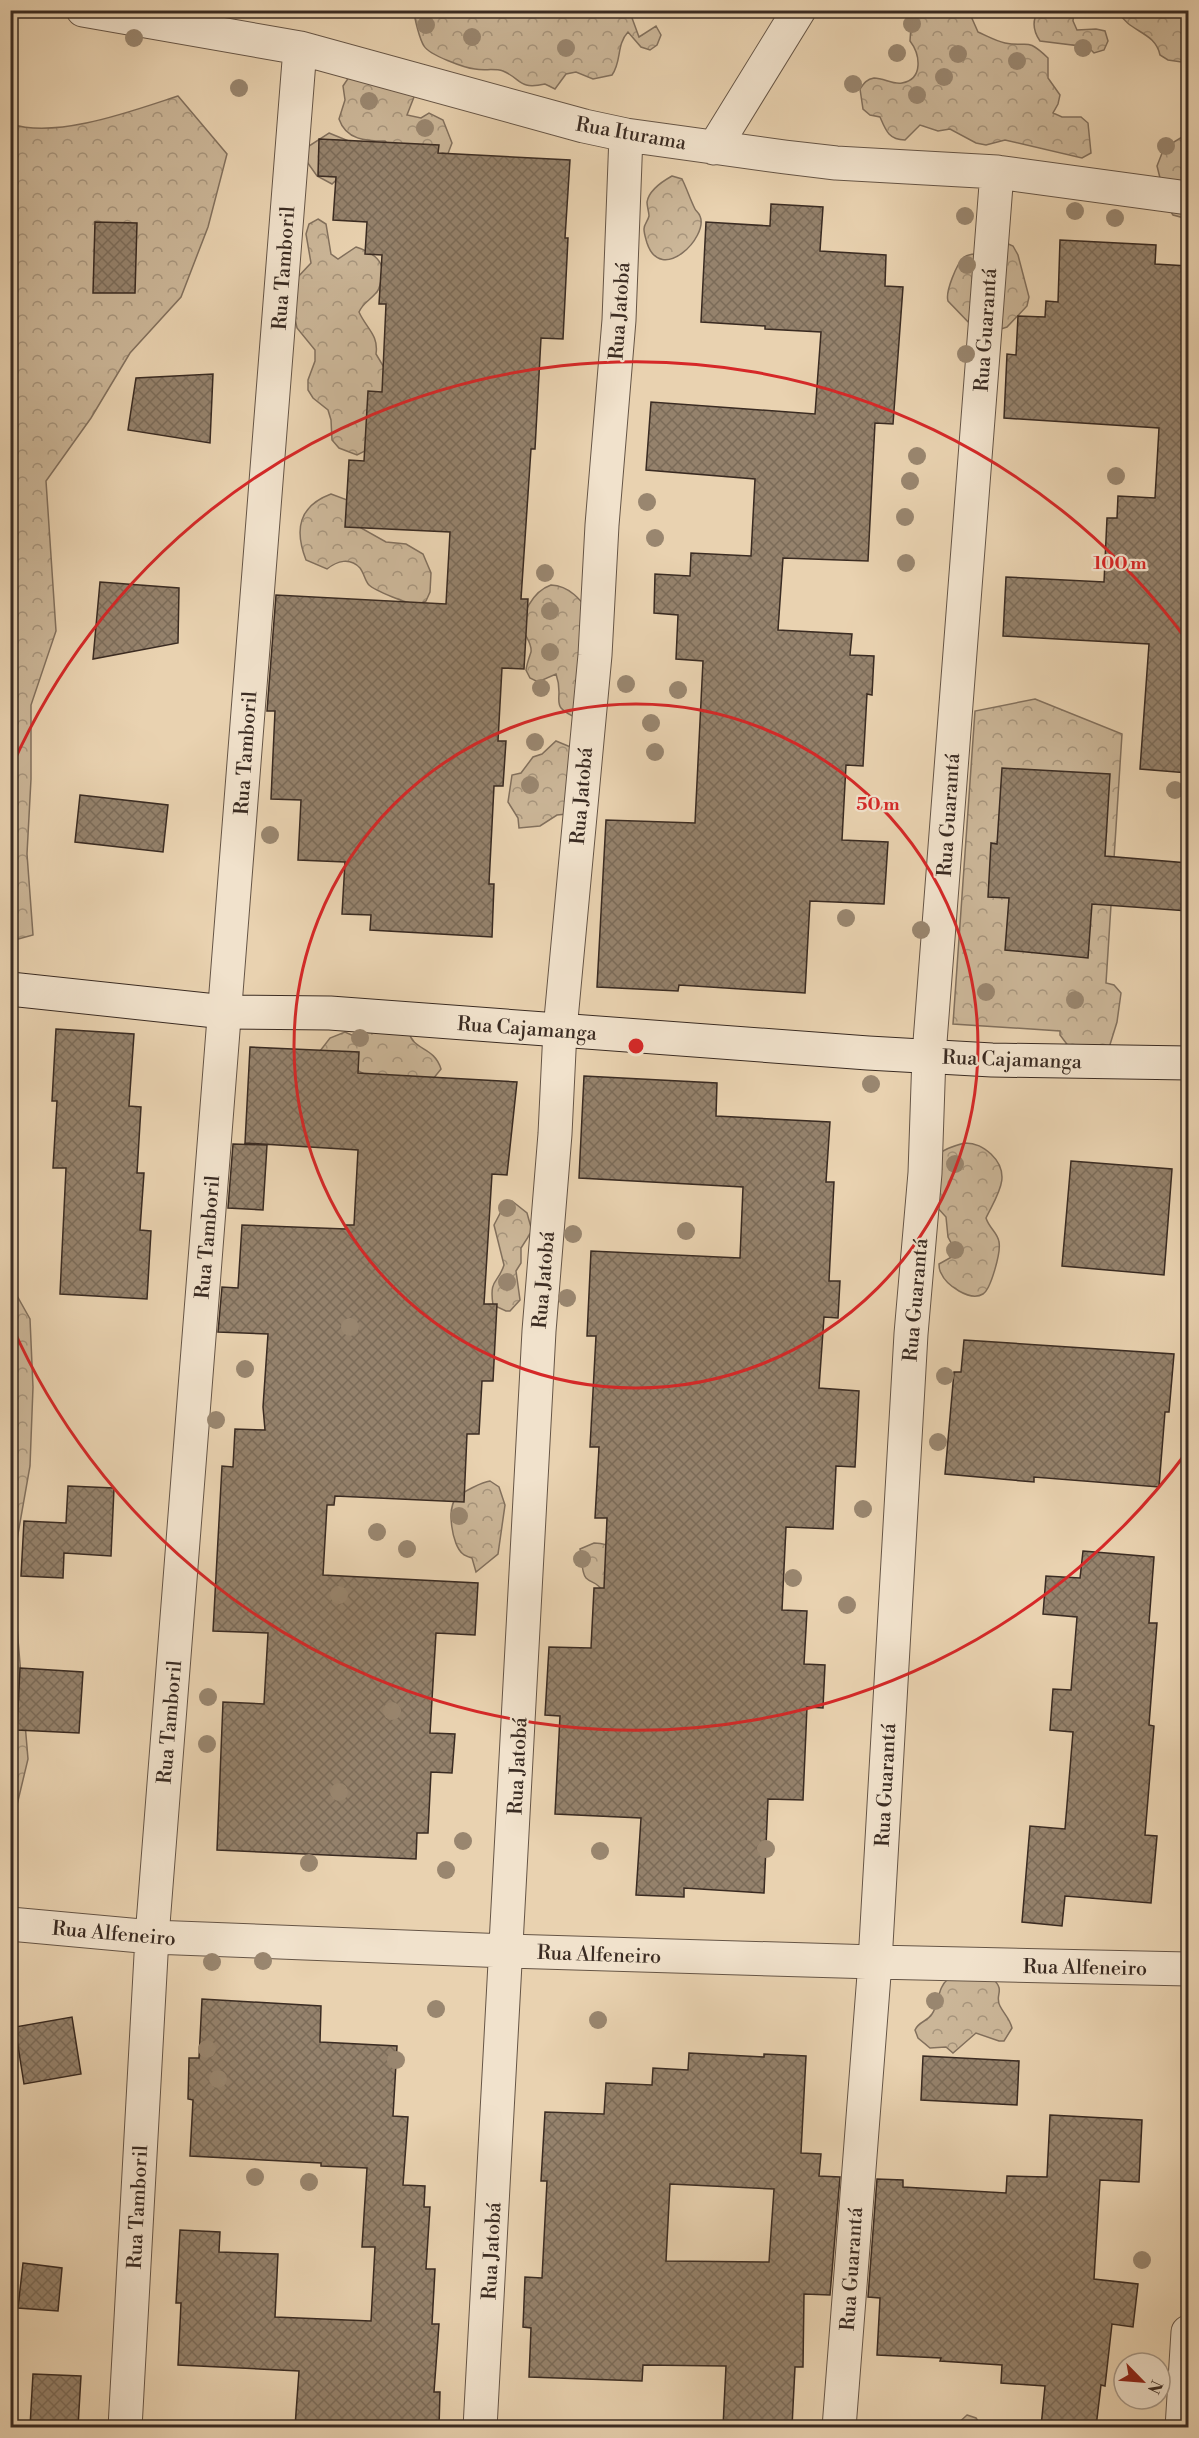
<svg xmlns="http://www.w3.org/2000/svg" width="1199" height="2438" font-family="'Libre Bodoni',serif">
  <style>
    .forest { fill: url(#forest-crowns); stroke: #82705d; stroke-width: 1.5 }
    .building { fill: url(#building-cross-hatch); stroke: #3a2b22; stroke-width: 1.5; fill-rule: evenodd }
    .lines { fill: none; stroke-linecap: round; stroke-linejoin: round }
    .street-casing { stroke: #665546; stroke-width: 35 }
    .secondary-casing { stroke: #3a2b22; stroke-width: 35 }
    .street { stroke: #f1e2cc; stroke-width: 33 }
    .secondary { stroke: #f1e2cc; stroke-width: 33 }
    .tree { fill: #99866f }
    .ring { fill: none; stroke: #d62828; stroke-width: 3 }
    .labels { text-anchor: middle; stroke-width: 4.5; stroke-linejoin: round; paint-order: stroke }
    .street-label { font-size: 20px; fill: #3a2b22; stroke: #f1e2cc }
    .centre { fill: #d62828; stroke: #f1e2cc; stroke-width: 3 }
    .ring-label { font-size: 18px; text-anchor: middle; font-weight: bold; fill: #d62828; stroke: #f1e2cc; stroke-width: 4.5; stroke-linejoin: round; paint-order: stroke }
  </style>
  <defs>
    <pattern id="forest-crowns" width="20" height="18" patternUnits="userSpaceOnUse" patternTransform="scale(1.5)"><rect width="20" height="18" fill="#cbb698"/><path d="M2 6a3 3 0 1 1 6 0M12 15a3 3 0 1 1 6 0" fill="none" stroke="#a6947c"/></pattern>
    <pattern id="building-cross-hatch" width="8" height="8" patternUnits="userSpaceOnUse" patternTransform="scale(1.5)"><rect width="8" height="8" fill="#95826c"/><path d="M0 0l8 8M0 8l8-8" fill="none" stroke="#7b6b58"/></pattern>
  </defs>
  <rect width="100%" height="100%" fill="#e9d2b0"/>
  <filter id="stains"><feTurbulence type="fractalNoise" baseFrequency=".00333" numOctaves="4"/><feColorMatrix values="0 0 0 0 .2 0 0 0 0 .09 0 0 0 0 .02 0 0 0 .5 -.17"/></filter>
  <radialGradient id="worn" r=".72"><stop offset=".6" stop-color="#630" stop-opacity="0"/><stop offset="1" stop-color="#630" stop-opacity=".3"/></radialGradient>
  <path class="forest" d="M414 10 633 11 632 18 639 37 656 26 661 35 657 45 650 50 641 47 628 32C616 45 622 61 612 75L593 79 576 72 566 74 555 89 545 84C518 90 522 79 503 71 494 68 484 71 475 69 465 68 429 55 424 46 420 40 414 18 414 10Z
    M925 10 965 11 970 14 978 32C987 36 996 41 1005 43 1029 48 1025 36 1048 58V78L1060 95 1058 104 1053 113 1062 117H1081L1088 123 1091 153 1082 158 1005 140 986 145 976 143 950 129 938 131 920 125 905 140C889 140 886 131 880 117L870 115 863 109 860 89C864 83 867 79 874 78 884 78 893 85 902 83 924 79 920 54 910 41 911 27 910 16 925 10Z
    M1038 11H1074L1073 21 1077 30 1096 29 1105 31 1108 41 1104 50 1094 53 1088 47 1040 41C1033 31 1032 21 1038 11Z
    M1118 11H1188V63L1168 60 1160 55C1155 31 1129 33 1118 11Z
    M349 77 411 87 414 97 407 115 421 118 429 113 443 120 452 143 447 156 389 145 385 141C366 141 346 140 339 119L345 100 343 86Z
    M178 96 227 154 208 227 181 297 130 353 91 418 46 481 56 631 31 705V779L27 854 33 935 11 941V124C57 139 132 111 178 96Z
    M329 133 356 144 355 162 332 184 317 176 305 159 309 146Z
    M1182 137 1188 138V219L1173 215 1167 206 1157 166 1164 148Z
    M672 176 682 179C687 189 690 199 695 209 696 211 699 213 700 216 709 237 661 285 647 243 646 239 644 234 644 229 644 224 648 221 649 216 649 212 647 207 647 202 649 190 663 181 672 176Z
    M318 219 326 224 331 254 338 259 356 247C372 252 388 262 381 281 380 286 379 291 375 294 369 301 363 303 359 312 366 328 379 335 376 354L391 379 365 451 357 455 339 448 332 440 331 420 328 410 313 398 308 390V380L315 361V350L297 328 290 297 297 278 311 263 306 234 309 224Z
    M1004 242 1013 246 1018 255 1029 297 1027 306 1007 327 1001 329 973 327 948 301C945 292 957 263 964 257 970 253 977 255 983 253 990 250 997 245 1004 242Z
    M331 494 350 501 361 528 386 542 406 544 423 554 431 573 430 592 426 601C423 602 420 604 417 604 409 605 374 590 369 585 365 581 364 573 360 568 350 557 337 561 327 569L306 560C294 529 299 506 331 494Z
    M551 585C573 586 584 605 597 621L581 720C545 705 566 702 556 674L538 682 530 678 526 670C527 663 529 658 531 652 532 645 528 640 525 634 518 615 534 591 551 585Z
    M1035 699 1122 734 1106 983 1114 985 1121 993 1117 1022 1108 1051H1072L1060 1035V1031L953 1024 975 711Z
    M556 741 573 748 567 814 557 815 540 826 519 828 518 818 508 802 512 775 521 773 533 757 542 754Z
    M365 1026 409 1032C413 1051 434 1046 441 1069L433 1079 368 1076 320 1051 330 1038 345 1032 354 1036Z
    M965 1143C976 1143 983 1147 991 1154 1013 1175 997 1195 986 1218 989 1228 998 1233 999 1242 1001 1252 991 1289 983 1294 970 1302 946 1285 941 1273 939 1270 939 1267 939 1264L957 1254 948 1237 946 1217 925 1194C934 1160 928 1152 965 1143Z
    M512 1201 527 1213 532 1231 521 1248V1263L516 1271 520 1300 510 1311H506L493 1305C489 1278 498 1284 504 1265L494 1225 506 1202Z
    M11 1285 30 1319 33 1387 30 1466 12 1568 28 1759 11 1830Z
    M490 1481 499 1487 505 1505 498 1554 476 1572 472 1558C469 1557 465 1556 463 1554 452 1546 446 1507 457 1497 463 1492 482 1482 490 1481Z
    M594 1543C619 1543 619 1558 629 1578L602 1590C597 1582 591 1583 586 1578 581 1573 582 1556 580 1549Z
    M948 1979H993C1006 1991 994 1995 1000 2006 1004 2014 1010 2019 1012 2028L1004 2041H999L976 2033 953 2053 946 2047 930 2048 918 2038 915 2030C919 2021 927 2022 932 2014 940 2002 937 1988 948 1979Z
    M967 2415 976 2418 982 2427H954Z"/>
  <path class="building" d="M319 139 439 145 438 153 570 160 565 238H568L563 339 541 338 535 449H531L521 599H528L524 669 502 668 498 741H506L503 786H494L489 884H494L492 937 370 930 371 915 342 914 345 862 298 860 301 800 271 799 275 711H267L276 595 446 604 450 532 345 527 349 460 364 461 368 391 382 392 386 304H379L382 255 365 254 367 222 333 220 336 177 318 176Z
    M771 204 823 207 820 251 886 255 885 286 903 287 893 424 875 423 868 561 783 558 778 630 852 634 850 655 874 656 872 695 867 694 863 766 846 765 842 840 888 842 884 904 810 901 805 993 679 985 678 991 597 987 606 820 695 823 703 661 676 659 678 615 654 613 655 574 690 576 691 553 751 556 755 479 646 470 651 402 815 414 821 332 765 329V326L701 322 706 222 770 226Z
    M95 222 137 223 135 293H93Z
    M1060 240 1156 245 1155 264 1188 266V773L1140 769 1149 644 1003 636 1006 577 1104 582 1107 518H1117L1118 496 1155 498 1159 428 1004 418 1007 354 1016 355 1018 316 1045 317 1046 301 1058 302Z
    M213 374 210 443 128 430 136 378Z
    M100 582 179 588 178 643 93 659Z
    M1002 768 1110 774 1105 856 1188 863V911L1092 904 1088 958 1005 950 1009 898 988 897 991 843 997 844Z
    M80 795 168 805 163 852 75 842Z
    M56 1029 134 1034 129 1106 141 1107 137 1173H144L140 1230 151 1231 147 1299 60 1294 66 1168H53L57 1101H52Z
    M250 1047 359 1052 358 1073 517 1082 507 1175 492 1174 484 1304H497L493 1381H482L479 1434H467L464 1502 335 1496 334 1505H327L323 1575 478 1583 475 1635 436 1633 430 1733 455 1734 452 1773 431 1772 428 1833H417L416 1859 217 1850 223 1702 264 1704 268 1633 213 1631 222 1466 233 1467 235 1429 265 1430 263 1407 268 1334 218 1332 222 1287 238 1288 242 1225 346 1229V1225H354L358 1150 245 1143Z
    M584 1076 717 1083 716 1116 830 1122 826 1182H834L829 1281H840L838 1318 824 1317 819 1388 859 1391 855 1467 836 1466 833 1529 786 1527 782 1610 807 1611 804 1664 825 1665 823 1708 807 1707 803 1800 768 1799 764 1893 684 1888V1897L636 1895 641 1818 555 1814 560 1716 545 1715 549 1647 591 1648 594 1588H604L607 1518H595L599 1447H590L596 1336H587L591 1251 740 1258 743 1187 579 1178Z
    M233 1144 267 1145 263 1210 228 1208Z
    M1071 1161 1172 1169 1164 1275 1062 1266Z
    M964 1340 1174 1354 1169 1412H1165L1159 1487 1034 1477V1482L945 1474 954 1372H961Z
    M68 1486 114 1488 111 1556 64 1553 63 1578 21 1576 24 1521 66 1523Z
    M1083 1551 1154 1557 1149 1623H1157L1149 1725 1154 1726 1145 1835 1157 1836 1151 1903 1065 1896 1062 1926 1022 1922 1030 1826 1065 1829 1073 1732 1050 1730 1053 1689 1071 1690 1077 1617 1043 1614 1046 1576 1080 1578Z
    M20 1668 83 1672 79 1733 17 1730Z
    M202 1999 321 2006 320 2042 397 2046 393 2116 408 2117 403 2185 425 2186 424 2207H430L426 2269H435L432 2324H439L434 2392H440L439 2427H295L299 2371 178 2365 181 2303H176L180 2230 220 2232 219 2252 278 2254 275 2317 371 2321 375 2247H362L367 2168 321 2166V2163L190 2156 193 2100 188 2099 189 2058H199Z
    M72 2017 81 2074 24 2084 15 2027Z
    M689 2053 764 2057V2054L806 2056 801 2153 821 2154 819 2176 840 2177 830 2295 804 2294 803 2367H795L792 2427H723L726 2366 643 2365 642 2381 529 2377 531 2328 523 2327 525 2277 542 2278 547 2181H541L545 2112 604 2114 606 2083 652 2085 653 2068 688 2070ZM670 2184 774 2189 769 2262 666 2261Z
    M923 2056 1019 2061 1017 2105 921 2100Z
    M1050 2115 1142 2120 1139 2182 1100 2180 1094 2279 1138 2284 1133 2327 1112 2324 1105 2386 1101 2385 1096 2427H1041L1045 2386 1001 2383 1002 2365 940 2361 941 2358 877 2355 880 2298 868 2297 877 2179 903 2180V2187L1006 2193 1007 2176 1047 2177Z
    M23 2263 62 2268 58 2311 18 2308Z
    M33 2374 81 2376 78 2427H30Z"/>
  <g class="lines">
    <g class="street-casing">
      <path id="street" d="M83 10 300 48 584 126 626 135 785 157 836 163 997 172 1188 198
        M714 148 799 10
        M10 1924 152 1937 507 1951 875 1962 1188 1969
        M125 2428 152 1937 300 48
        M480 2428 539 1331 555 1134 560 1030 595 655 602 525 619 320 626 135
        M839 2428 875 1962 911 1334 925 1173 929 1055 997 172
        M1182 2428 1188 2332"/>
    </g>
    <g class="secondary-casing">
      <path id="secondary" d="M10 989 225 1012 330 1013 868 1053 992 1060 1188 1063"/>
    </g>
    <use href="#street" class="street"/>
    <use href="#secondary" class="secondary"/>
  </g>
  <g class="tree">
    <circle cx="912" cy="24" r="9"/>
    <circle cx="426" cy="25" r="9"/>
    <circle cx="472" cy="37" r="9"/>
    <circle cx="134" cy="38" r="9"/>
    <circle cx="566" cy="48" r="9"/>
    <circle cx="1083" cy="48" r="9"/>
    <circle cx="897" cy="53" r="9"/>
    <circle cx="958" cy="54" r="9"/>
    <circle cx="1017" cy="61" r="9"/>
    <circle cx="944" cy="77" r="9"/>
    <circle cx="853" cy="84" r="9"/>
    <circle cx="239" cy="88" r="9"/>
    <circle cx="917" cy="95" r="9"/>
    <circle cx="369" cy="101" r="9"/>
    <circle cx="425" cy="128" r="9"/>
    <circle cx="1166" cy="146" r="9"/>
    <circle cx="1075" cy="211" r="9"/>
    <circle cx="965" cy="216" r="9"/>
    <circle cx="1115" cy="218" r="9"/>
    <circle cx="967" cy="265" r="9"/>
    <circle cx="966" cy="354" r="9"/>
    <circle cx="917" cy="456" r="9"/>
    <circle cx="1116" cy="476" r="9"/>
    <circle cx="910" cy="481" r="9"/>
    <circle cx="647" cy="502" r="9"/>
    <circle cx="905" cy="517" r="9"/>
    <circle cx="655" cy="538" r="9"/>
    <circle cx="906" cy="563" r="9"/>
    <circle cx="545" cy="573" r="9"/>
    <circle cx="550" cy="611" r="9"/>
    <circle cx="550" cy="652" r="9"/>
    <circle cx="626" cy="684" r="9"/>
    <circle cx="541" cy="688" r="9"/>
    <circle cx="678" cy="690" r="9"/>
    <circle cx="651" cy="723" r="9"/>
    <circle cx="535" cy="742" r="9"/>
    <circle cx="655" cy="752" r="9"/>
    <circle cx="530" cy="785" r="9"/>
    <circle cx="1175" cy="790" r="9"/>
    <circle cx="270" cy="835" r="9"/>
    <circle cx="846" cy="918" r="9"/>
    <circle cx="921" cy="930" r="9"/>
    <circle cx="986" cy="992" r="9"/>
    <circle cx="1075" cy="1000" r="9"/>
    <circle cx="360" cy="1038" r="9"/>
    <circle cx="871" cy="1084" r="9"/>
    <circle cx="955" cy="1164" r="9"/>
    <circle cx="507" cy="1208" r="9"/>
    <circle cx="686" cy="1231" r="9"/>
    <circle cx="573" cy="1234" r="9"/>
    <circle cx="955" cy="1250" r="9"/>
    <circle cx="507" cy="1282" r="9"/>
    <circle cx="567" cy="1298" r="9"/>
    <circle cx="350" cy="1327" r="9"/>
    <circle cx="245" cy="1369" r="9"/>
    <circle cx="945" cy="1376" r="9"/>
    <circle cx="216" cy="1420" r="9"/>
    <circle cx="938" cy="1442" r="9"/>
    <circle cx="863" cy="1509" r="9"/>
    <circle cx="459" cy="1516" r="9"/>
    <circle cx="377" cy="1532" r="9"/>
    <circle cx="407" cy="1549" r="9"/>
    <circle cx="582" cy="1559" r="9"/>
    <circle cx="793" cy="1578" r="9"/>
    <circle cx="339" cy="1595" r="9"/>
    <circle cx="847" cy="1605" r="9"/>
    <circle cx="208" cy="1697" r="9"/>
    <circle cx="392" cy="1711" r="9"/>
    <circle cx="207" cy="1744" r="9"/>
    <circle cx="339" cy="1792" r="9"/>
    <circle cx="463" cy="1841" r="9"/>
    <circle cx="766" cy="1849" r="9"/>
    <circle cx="600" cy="1851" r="9"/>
    <circle cx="309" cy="1863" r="9"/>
    <circle cx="446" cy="1870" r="9"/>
    <circle cx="263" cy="1961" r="9"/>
    <circle cx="212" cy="1962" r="9"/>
    <circle cx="935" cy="2001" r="9"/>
    <circle cx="436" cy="2009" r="9"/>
    <circle cx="598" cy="2020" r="9"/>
    <circle cx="207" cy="2049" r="9"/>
    <circle cx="396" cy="2060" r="9"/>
    <circle cx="218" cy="2079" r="9"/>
    <circle cx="255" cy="2177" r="9"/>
    <circle cx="309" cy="2182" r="9"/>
    <circle cx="1142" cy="2260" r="9"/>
  </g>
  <g class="ring">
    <circle cx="636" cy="1046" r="342"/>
    <path d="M1186 1453A684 684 0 0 1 11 1324M11 768A684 684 0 0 1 1186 639"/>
  </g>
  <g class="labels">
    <g class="street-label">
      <text transform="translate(631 133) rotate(10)" y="7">Rua Iturama</text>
      <text transform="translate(283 268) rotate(-86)" y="7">Rua Tamboril</text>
      <text transform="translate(619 311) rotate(-86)" y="7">Rua Jatobá</text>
      <text transform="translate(985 330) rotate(-86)" y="7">Rua Guarantá</text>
      <text transform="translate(245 753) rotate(-86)" y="7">Rua Tamboril</text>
      <text transform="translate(581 796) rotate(-85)" y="7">Rua Jatobá</text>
      <text transform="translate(948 815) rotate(-86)" y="7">Rua Guarantá</text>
      <text transform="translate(527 1028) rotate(4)" y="7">Rua Cajamanga</text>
      <text transform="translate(1012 1059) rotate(2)" y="7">Rua Cajamanga</text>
      <text transform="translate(207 1237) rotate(-85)" y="7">Rua Tamboril</text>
      <text transform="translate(543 1280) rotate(-85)" y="7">Rua Jatobá</text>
      <text transform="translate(915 1300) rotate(-85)" y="7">Rua Guarantá</text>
      <text transform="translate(169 1722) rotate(-85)" y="7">Rua Tamboril</text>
      <text transform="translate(517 1766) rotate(-87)" y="7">Rua Jatobá</text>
      <text transform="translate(885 1785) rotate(-87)" y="7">Rua Guarantá</text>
      <text transform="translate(114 1933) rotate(5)" y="7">Rua Alfeneiro</text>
      <text transform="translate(599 1954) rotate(2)" y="7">Rua Alfeneiro</text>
      <text transform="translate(1085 1967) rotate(1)" y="7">Rua Alfeneiro</text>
      <text transform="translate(137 2207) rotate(-87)" y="7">Rua Tamboril</text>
      <text transform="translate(491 2251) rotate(-87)" y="7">Rua Jatobá</text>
      <text transform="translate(851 2269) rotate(-86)" y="7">Rua Guarantá</text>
    </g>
  </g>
  <circle cx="636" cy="1046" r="9" class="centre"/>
  <g class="ring-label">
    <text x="1120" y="569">100 m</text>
    <text x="878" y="810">50 m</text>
  </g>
  <rect width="1199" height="2438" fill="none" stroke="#e9d2b0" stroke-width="36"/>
  <rect x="12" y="12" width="1175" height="2414" fill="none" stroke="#3a2b22" stroke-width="3"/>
  <rect x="18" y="18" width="1163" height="2402" fill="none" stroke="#3a2b22" stroke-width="1.5"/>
  <g transform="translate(1142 2381) rotate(115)"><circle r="28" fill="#f1e2cc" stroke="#a89988" stroke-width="1.5"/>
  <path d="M0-4.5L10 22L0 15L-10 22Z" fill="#8f2418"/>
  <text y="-9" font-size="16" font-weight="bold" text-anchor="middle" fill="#3a2b22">N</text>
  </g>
  <rect width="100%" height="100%" filter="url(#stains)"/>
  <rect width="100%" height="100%" fill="url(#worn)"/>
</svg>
